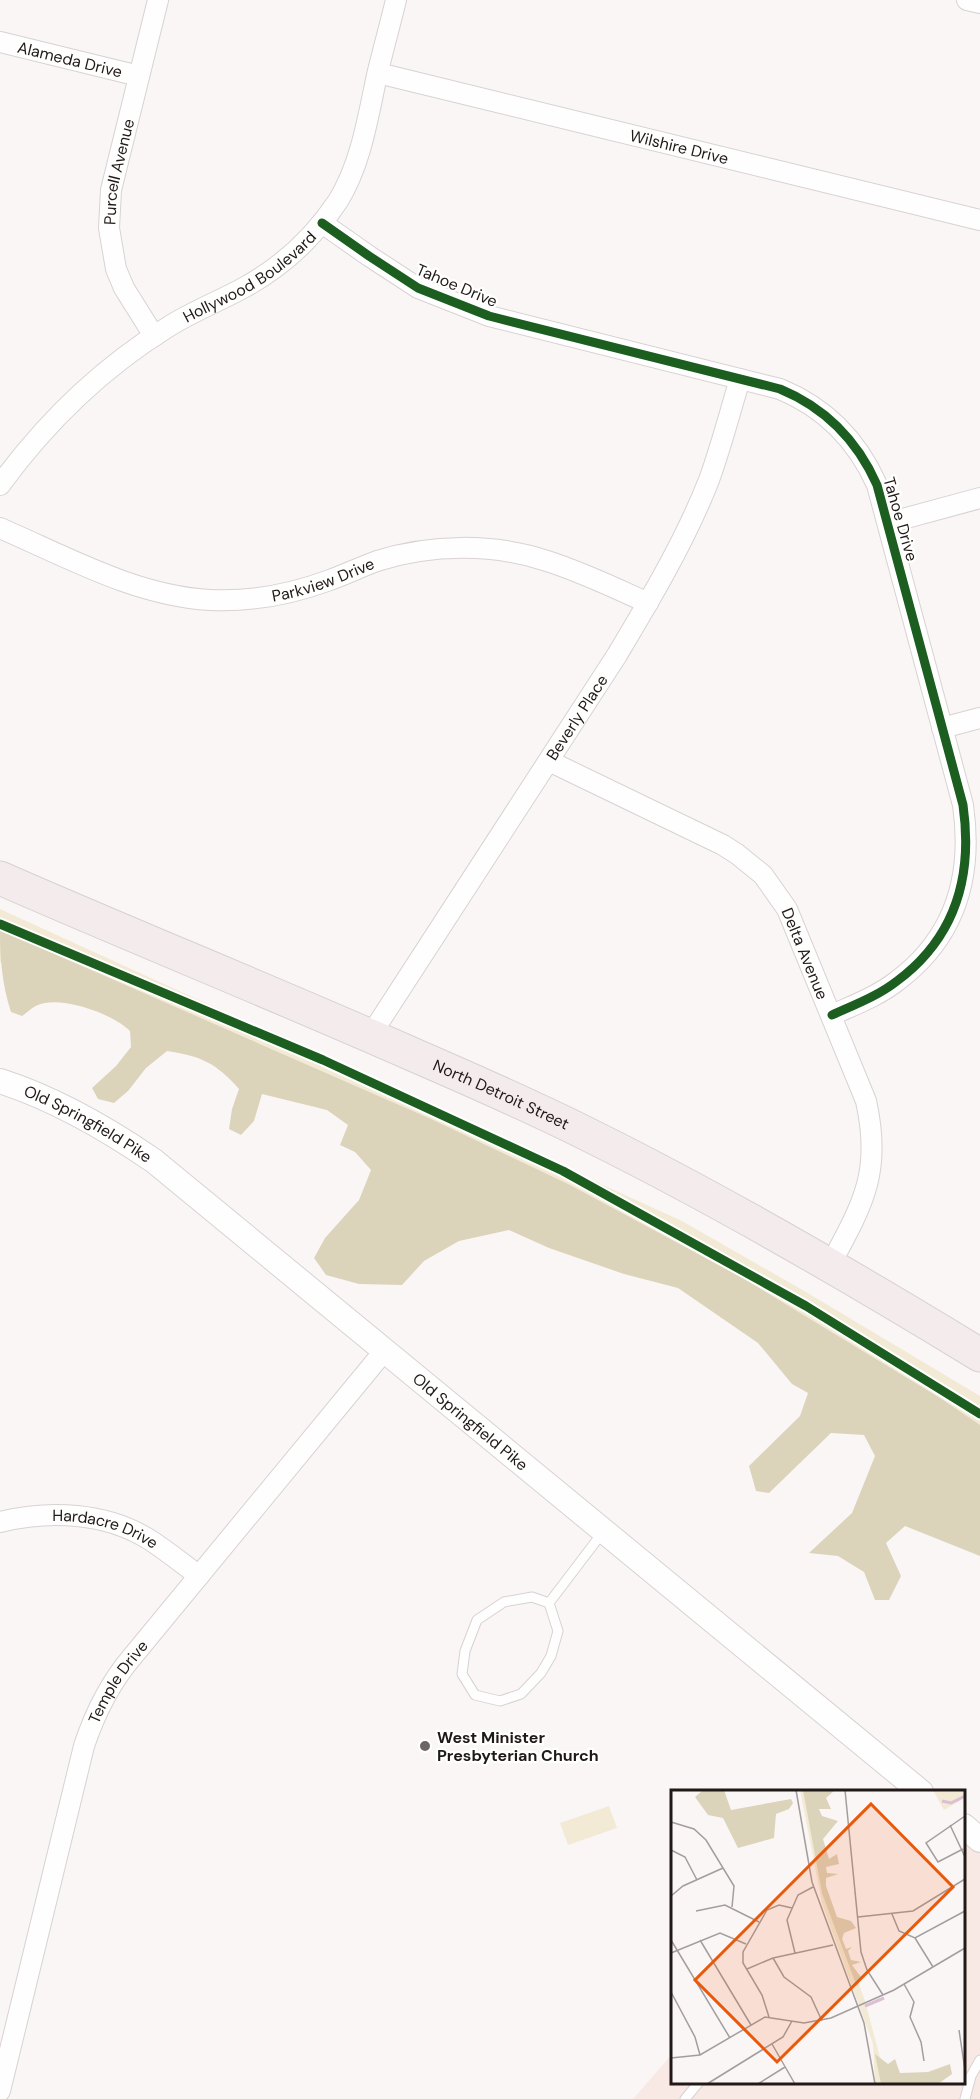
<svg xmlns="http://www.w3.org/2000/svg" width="980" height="2099" font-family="'DM Sans',sans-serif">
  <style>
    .built { fill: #f8e9e5 }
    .green { fill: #f2ead4 }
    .forest { fill: #dcd3bb }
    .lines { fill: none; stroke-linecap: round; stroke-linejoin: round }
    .service-casing { stroke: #d8d2d1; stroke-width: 11 }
    .minor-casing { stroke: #d8d2d1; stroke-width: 22 }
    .tertiary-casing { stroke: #d8d2d1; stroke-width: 26 }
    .trunk-casing { stroke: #d5d2d2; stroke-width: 35 }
    .service { stroke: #fefefe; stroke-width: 9 }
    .minor { stroke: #fefefe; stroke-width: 20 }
    .tertiary { stroke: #fefefe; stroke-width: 24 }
    .trunk { stroke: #f4ebed; stroke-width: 33 }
    .cycleway-casing { stroke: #fff; stroke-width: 13 }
    .cycleway { stroke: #1b5e20; stroke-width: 9 }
    .poi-dot { fill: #6d6665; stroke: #fff; stroke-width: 2 }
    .labels { text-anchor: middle; stroke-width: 4.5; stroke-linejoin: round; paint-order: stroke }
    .street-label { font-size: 16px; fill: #201917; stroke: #fff }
    .poi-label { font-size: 16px; font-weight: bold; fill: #201917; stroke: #fff; text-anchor: start }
    .inset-river { fill: none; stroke: #dcbfd4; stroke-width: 3 }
    .inset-road { fill: none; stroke: #a39e9d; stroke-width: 1.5 }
    .view { fill: #e8590c; fill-opacity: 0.15; stroke: #e8590c; stroke-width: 3 }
    .inset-edge { fill: none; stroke: #201917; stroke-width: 3 }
  </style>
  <rect width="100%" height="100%" fill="#fbf6f6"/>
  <path class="built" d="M964 1826 980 1840V2099H633L672 2054V2082H964Z"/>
  <path class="green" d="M0 909 682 1221 806 1292 980 1396V1456L565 1217 0 962Z
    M609 1806 617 1828 568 1845 560 1823Z"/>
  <path class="forest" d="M0 930 431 1119 568 1184 741 1277 940 1398 980 1425V1556L905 1526 886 1543 901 1576 889 1600H875L864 1572 838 1556 809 1553 852 1513 875 1456 864 1435 831 1433 769 1493 756 1491 749 1466 800 1416 808 1393 792 1384 758 1343 678 1288 624 1274 549 1248 509 1230 459 1241 424 1261 402 1285 359 1284 326 1275 314 1258 325 1238 359 1200 371 1170 355 1152 340 1145 348 1125 327 1110 262 1094 254 1121 241 1135 229 1129 232 1109 239 1089C216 1063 201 1056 167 1051L146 1068 128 1091 114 1103 98 1099 92 1088 116 1066 131 1047 130 1031C113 1014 61 995 38 1005 32 1007 27 1013 22 1016L11 1012C2 984 0 959 0 930Z"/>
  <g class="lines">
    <g class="service-casing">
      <path id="service" d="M549 1603 532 1597 504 1602 477 1620 465 1651 462 1674 475 1695 500 1701 521 1694 541 1673 551 1656 558 1631 549 1603 603 1532
        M685 2099 699 2082
        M965 2099 971 2076 980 2060"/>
    </g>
    <g class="minor-casing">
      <g id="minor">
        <path d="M967 0 980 3"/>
        <path id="s1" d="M0 42 139 76"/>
        <path id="s2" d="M378 73 980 220"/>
        <path d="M322 223 369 256 418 288 489 316 780 389C826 408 857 440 877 485L963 805C973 875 956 937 897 981 878 996 854 1005 832 1015"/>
        <path id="s3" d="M154 336 124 288 116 269 109 228 111 190 158 0"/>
        <path id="s4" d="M0 485C46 422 102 368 168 327 193 311 220 301 245 287 283 266 314 237 338 201 361 164 368 117 377 75 383 50 390 25 396 0"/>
        <path d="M888 523 980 498"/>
        <path id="s5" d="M0 528C67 557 136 596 210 600 251 602 292 594 330 580 346 574 361 567 377 561 431 544 493 543 547 561 582 572 615 588 648 603"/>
        <path d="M942 728 980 718"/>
        <path id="s6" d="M549 761 723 845 737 854 763 875 787 909 866 1101C882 1172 863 1204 830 1265"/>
        <path id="s7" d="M370 1036 617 655C651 598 685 541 709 480 721 447 730 412 740 379"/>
        <path id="s8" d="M0 1522C49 1510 106 1512 150 1540 167 1551 183 1564 199 1576"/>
        <path id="s9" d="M0 2091 84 1746C95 1713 109 1684 132 1657L385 1350"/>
      </g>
    </g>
    <g class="tertiary-casing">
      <g id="tertiary">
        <path id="s10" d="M0 1081C56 1099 106 1128 154 1161L921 1792"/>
        <path d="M964 1826 980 1840"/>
      </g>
    </g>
    <g class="trunk-casing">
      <g id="trunk">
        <path id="s11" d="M0 878C137 938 276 994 414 1055 474 1081 534 1107 593 1137 726 1203 854 1278 980 1355"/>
      </g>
    </g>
    <use href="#service" class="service"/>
    <use href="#minor" class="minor"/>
    <use href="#tertiary" class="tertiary"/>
    <use href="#trunk" class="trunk"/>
    <g class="cycleway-casing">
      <path id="cycleway" d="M322 223 369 256 418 288 489 316 780 389C826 408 857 440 877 485L963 805C973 875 956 937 897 981 878 996 854 1005 832 1015
        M0 924 323 1060 563 1171 806 1306 980 1414"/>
    </g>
    <use href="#cycleway" class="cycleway"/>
  </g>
  <circle class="poi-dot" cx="425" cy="1746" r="6"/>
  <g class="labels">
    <g class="street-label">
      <text dy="6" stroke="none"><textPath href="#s1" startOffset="72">Alameda Drive</textPath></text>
      <text dy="6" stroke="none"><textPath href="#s2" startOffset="310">Wilshire Drive</textPath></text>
      <text dy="6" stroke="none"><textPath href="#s3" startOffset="176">Purcell Avenue</textPath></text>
      <text dy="6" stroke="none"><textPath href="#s4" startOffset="328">Hollywood Boulevard</textPath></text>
      <text transform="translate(457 285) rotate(23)" y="6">Tahoe Drive</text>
      <text transform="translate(901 519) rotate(74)" y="6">Tahoe Drive</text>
      <text dy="6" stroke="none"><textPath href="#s5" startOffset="339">Parkview Drive</textPath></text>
      <text dy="6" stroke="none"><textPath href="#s7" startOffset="380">Beverly Place</textPath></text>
      <text dy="6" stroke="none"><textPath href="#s6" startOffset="333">Delta Avenue</textPath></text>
      <text dy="6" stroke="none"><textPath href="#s11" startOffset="546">North Detroit Street</textPath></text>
      <text dy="6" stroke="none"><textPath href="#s10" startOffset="98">Old Springfield Pike</textPath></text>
      <text dy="6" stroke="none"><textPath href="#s10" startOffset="584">Old Springfield Pike</textPath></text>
      <text dy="6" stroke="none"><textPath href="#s8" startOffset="108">Hardacre Drive</textPath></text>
      <text dy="6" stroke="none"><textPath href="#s9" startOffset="428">Temple Drive</textPath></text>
    </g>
    <g class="poi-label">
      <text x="437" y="1743">West Minister<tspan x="437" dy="18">Presbyterian Church</tspan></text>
    </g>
  </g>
  <g transform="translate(671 1790)">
    <rect width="294" height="294" fill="#fbf6f6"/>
    <path d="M129 0H135L154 101 194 211 216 294H204L202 254 151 113ZM262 0H294V8L273 20Z" fill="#f2ead4"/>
    <path d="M32 0H53L60 20 120 9 122 13 118 19 105 24 103 48 67 58 52 28 37 25 24 7ZM132 0H164L155 8 160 19H148L151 26 167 31 152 49 158 69 166 64 168 74 155 77 156 83 167 84 155 88V96L166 127 180 131 185 138 173 143 171 149 175 159 181 157 177 161 180 170 190 172 181 175 190 187 186 197 151 103ZM204 264 217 274 224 269 229 283 257 282 279 274 281 284 267 294H210Z" fill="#dcd3bb"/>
    <path class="inset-river" d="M271 11 280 13 294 6M194 216 213 208"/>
    <path class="inset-road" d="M125 0 141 92 193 233 204 294M174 0 190 162 196 180 212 205M0 32 23 39 35 50 63 96 61 117M279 35 294 67M292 59 267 72 255 53 294 26M0 60 14 67 26 90M0 106 12 96 52 78M25 121 54 115 88 132M221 124 228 141 244 148 294 121M187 127 242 121 294 89M244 148 262 177M0 150 59 248M29 150 80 235M0 163 49 143 75 154M124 163 116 130 127 105 142 97M102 168 113 187 140 207 151 231M76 179 102 168 162 155M233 194 243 212 239 227 250 252 253 271M0 202 24 247 29 265M98 227 91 205 72 173V162L96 120 108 115 121 118M288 240 294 280M101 254 124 294M0 268 29 265 94 227 133 233 160 228 223 200 294 158M36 294 112 247 121 231M87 294 114 277"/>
    <path class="view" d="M200 14 282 97 106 272 24 190Z"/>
    <rect width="294" height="294" class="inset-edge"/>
  </g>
</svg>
